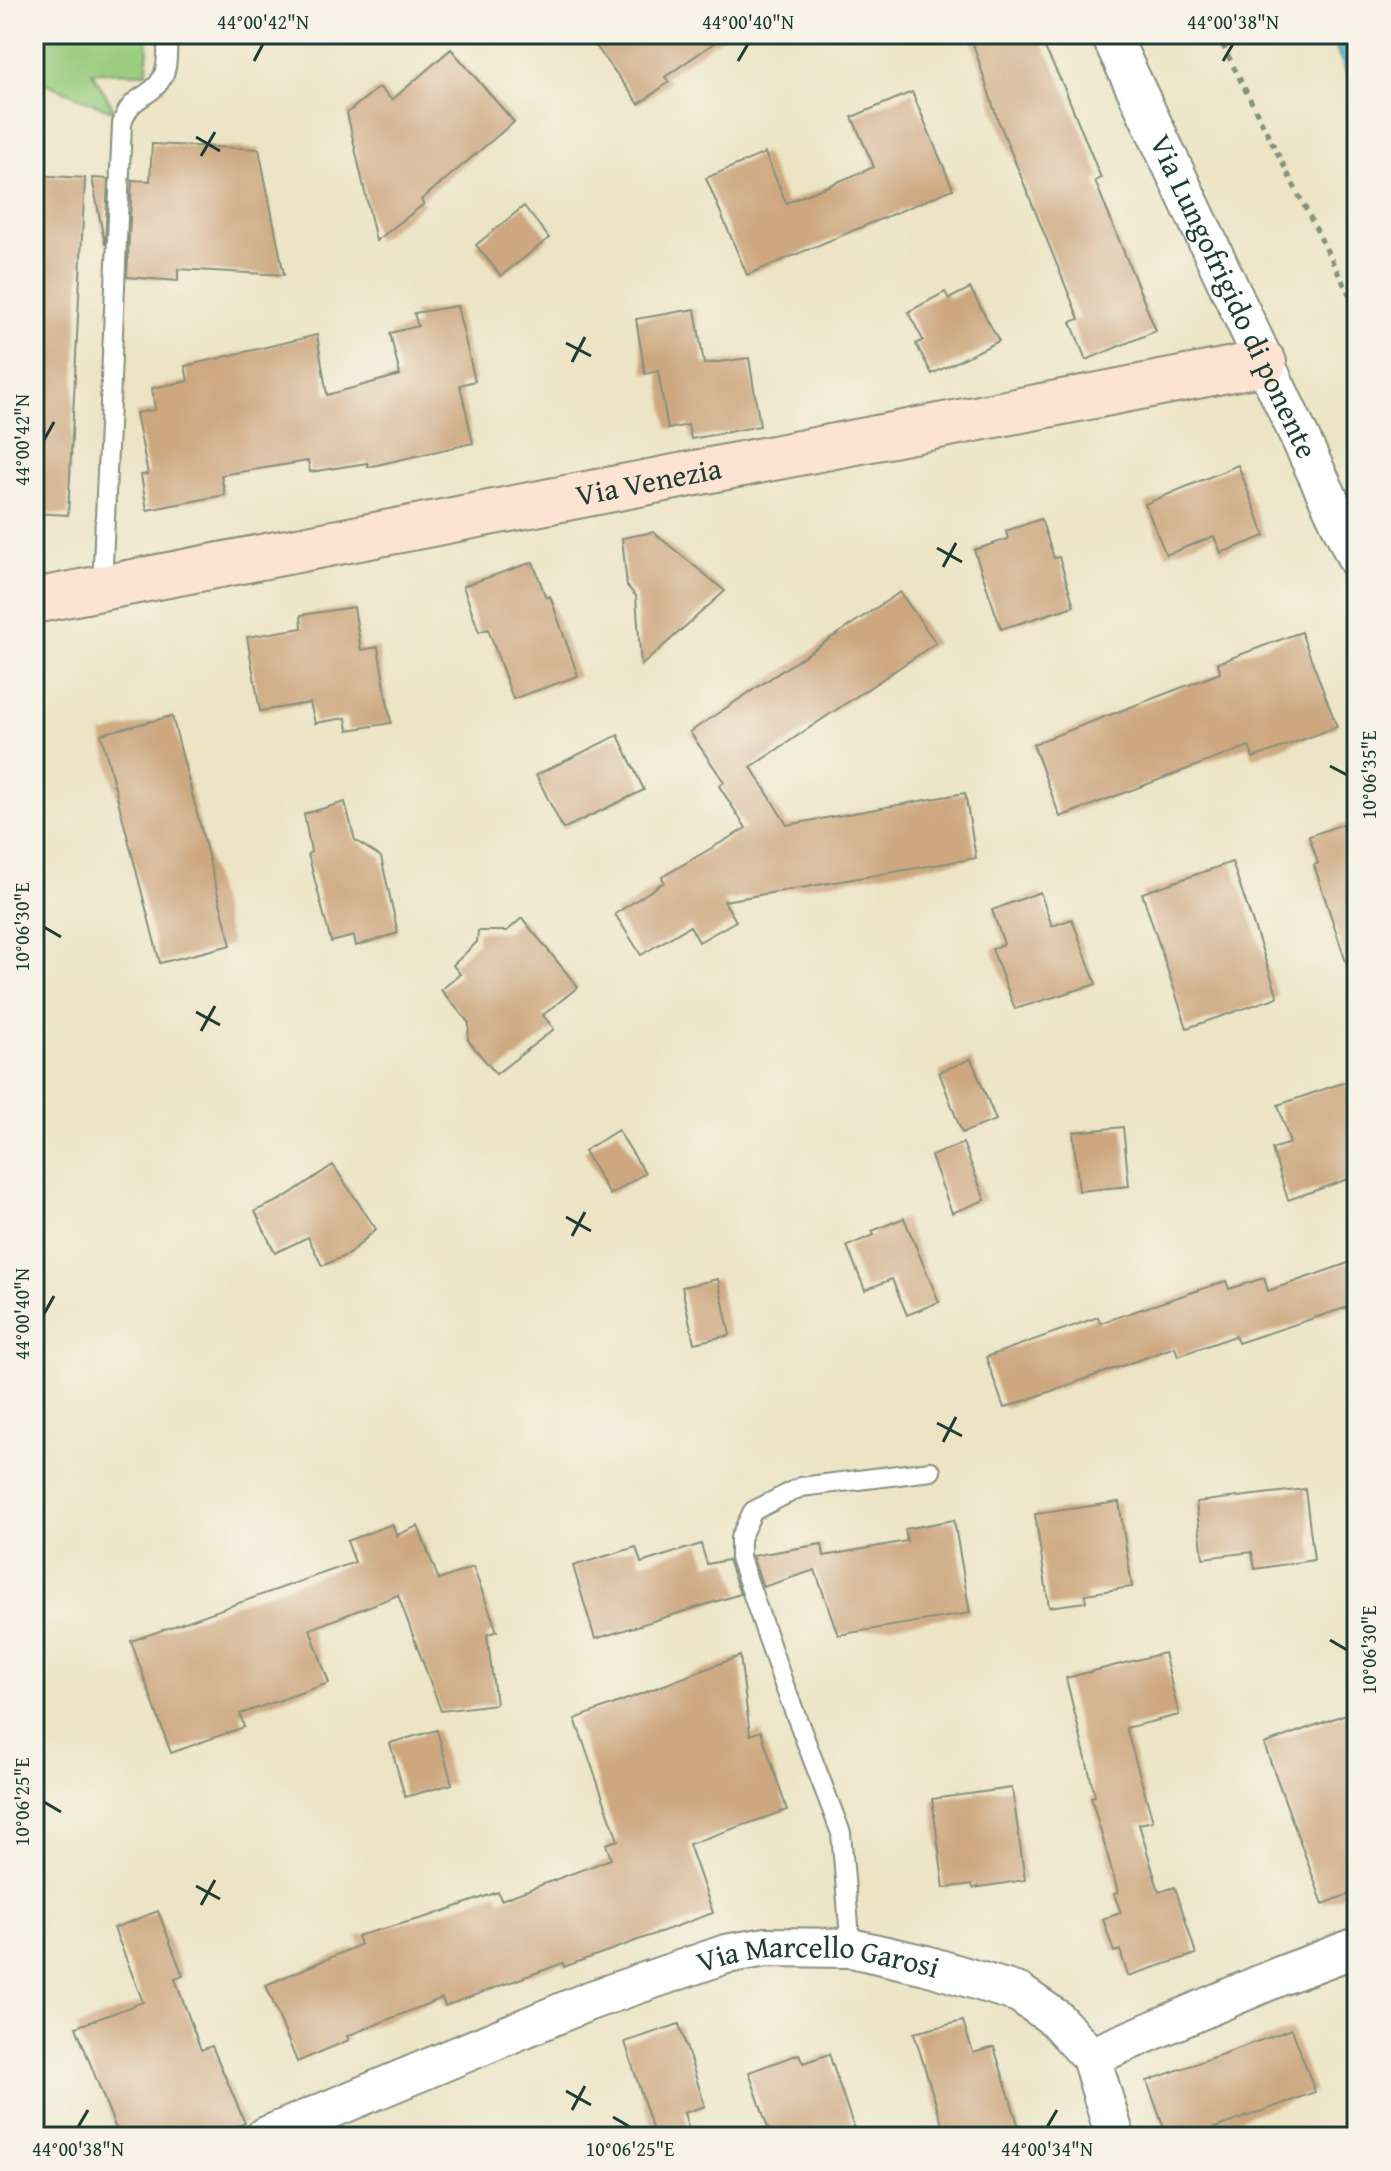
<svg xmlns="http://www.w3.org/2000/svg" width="1391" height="2171" font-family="'Gentium Book Plus',serif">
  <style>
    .green { fill: #97cb7c; stroke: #5b8458; stroke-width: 2 }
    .water { fill: #56bed3; stroke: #3a7e84; stroke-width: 2 }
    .building { fill: #cda780 }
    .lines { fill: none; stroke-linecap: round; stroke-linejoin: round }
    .lane-casing { stroke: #86907c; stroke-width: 22 }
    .street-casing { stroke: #86907c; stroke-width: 42 }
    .secondary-casing { stroke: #86907c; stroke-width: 48 }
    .path { stroke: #86907c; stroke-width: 5; stroke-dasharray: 6 6; stroke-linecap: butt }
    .lane { stroke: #fff; stroke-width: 18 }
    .street { stroke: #fff; stroke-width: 38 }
    .secondary { stroke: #fde3d1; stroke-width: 44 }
    .ticks { fill: none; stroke: #1f3d34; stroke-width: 3 }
    .labels { text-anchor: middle; stroke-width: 7; stroke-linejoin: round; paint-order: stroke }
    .street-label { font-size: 30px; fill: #1f3d34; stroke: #f7f3e8 }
    .neatline { fill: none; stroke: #1f3d34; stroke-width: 3 }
    .ticks-label { font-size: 20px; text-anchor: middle; fill: #1f3d34 }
  </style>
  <rect width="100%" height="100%" fill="#f7f3e8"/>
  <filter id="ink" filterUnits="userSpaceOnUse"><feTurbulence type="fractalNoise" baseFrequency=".0125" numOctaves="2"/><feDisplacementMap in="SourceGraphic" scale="16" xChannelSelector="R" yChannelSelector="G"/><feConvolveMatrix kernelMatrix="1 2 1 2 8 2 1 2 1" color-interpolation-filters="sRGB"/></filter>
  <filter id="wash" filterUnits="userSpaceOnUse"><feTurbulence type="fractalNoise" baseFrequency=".006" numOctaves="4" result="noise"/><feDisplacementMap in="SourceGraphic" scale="32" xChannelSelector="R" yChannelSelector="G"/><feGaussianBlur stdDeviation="1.8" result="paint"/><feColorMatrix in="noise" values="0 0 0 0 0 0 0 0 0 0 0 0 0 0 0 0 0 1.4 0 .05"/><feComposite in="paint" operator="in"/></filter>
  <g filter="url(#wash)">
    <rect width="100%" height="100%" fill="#ece4c4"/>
    <path class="green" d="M34 34H148L147 73 92 72 116 113 46 83 34 87Z"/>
    <path class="water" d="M1330 34H1357V97Z"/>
    <g id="blocks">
      <path class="building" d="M587 34H727L665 77 669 82 639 104Z
        M970 34H1038L1064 87 1101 178 1095 181 1156 331 1086 360 1071 322 1079 319 996 115Z
        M451 49 514 122 421 200 424 204 376 241 347 113 379 87 392 100Z
        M912 92 953 189 747 275 706 178 765 153 786 203 874 167 852 117Z
        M152 144 259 149 284 275 178 269V281L127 277 132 180 150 181Z
        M34 175 85 178 68 515 34 513Z
        M92 178 108 179 105 245Z
        M524 206 549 238 501 276 476 245Z
        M970 288 999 341 932 374 916 344 923 340 908 312 945 292 949 299Z
        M457 306 475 381 460 385 473 443 368 467 367 463 310 472 308 461 221 475 225 495 147 510 141 475 148 474 136 413 155 410 152 388 188 381 185 366 317 335 327 395 400 375 390 333 418 326 414 313Z
        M695 309 704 364 749 358 760 426 691 439 688 425 668 429 658 371 645 374 636 319Z
        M1238 465 1265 536 1221 553 1214 536 1166 555 1145 504Z
        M1041 519 1054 558 1059 557 1074 606 1001 629 974 550 1008 539 1006 531Z
        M653 532 725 591 641 666 636 596 627 586 622 538Z
        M533 562 546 598 550 596 578 676 513 699 488 629 479 632 463 586Z
        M900 592 936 643 751 767 787 825 965 793 976 858 724 901 736 921 699 942 690 926 641 955 615 914 664 882 662 877 746 828 719 786 724 782 690 732Z
        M354 607 361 650 378 647 391 723 348 730 346 718 315 723 310 703 260 711 247 637 302 628 301 615Z
        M1301 632 1337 727 1253 758 1249 746 1060 817 1033 744 1220 673 1218 663Z
        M172 716 231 945 160 963 101 734Z
        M618 735 644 790 563 829 536 775Z
        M345 802 355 840 381 857 398 933 356 946 354 936 331 942 308 854 311 852 304 814Z
        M1346 823 1357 854V973L1350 974 1314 865 1318 863 1309 836Z
        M1232 862 1278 997 1187 1028 1142 893Z
        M1040 892 1052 926 1072 919 1096 984 1015 1009 992 949 1004 944 992 910Z
        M522 918 578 987 543 1015 554 1029 496 1074 468 1040 469 1023 441 990 460 974 453 965 477 942 478 931H507Z
        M971 1059 996 1120 962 1133 939 1072Z
        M1345 1082 1357 1117V1176L1288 1200 1272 1149 1290 1143 1278 1105Z
        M1123 1127 1129 1186 1079 1191 1073 1132Z
        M618 1130 645 1173 610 1195 584 1151Z
        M963 1143 985 1200 952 1213 931 1156Z
        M333 1165 376 1229 349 1254 322 1266 308 1237 275 1253 255 1211 282 1199Z
        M904 1218 939 1302 907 1315 892 1279 865 1290 847 1246 874 1235 872 1231Z
        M1357 1260V1304L1238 1343 1235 1336 1178 1356 1175 1347 1004 1408 986 1357 1098 1317 1100 1323 1226 1281 1229 1289 1264 1278 1268 1291Z
        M718 1279 730 1335 694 1343 682 1287Z
        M1305 1489 1314 1560 1255 1569 1252 1552 1203 1558 1196 1502Z
        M1119 1502 1132 1587 1085 1594 1086 1602 1049 1607 1035 1514Z
        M954 1520 970 1613 838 1635 815 1570 763 1587 752 1556 822 1544 824 1556 907 1541 905 1529Z
        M392 1524 397 1535 418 1526 439 1580 473 1567 497 1631 487 1635 496 1704 441 1711 398 1595 310 1629 329 1683 240 1714 244 1727 171 1753 131 1641 355 1562 347 1541Z
        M701 1544 707 1564 728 1560 740 1594 595 1639 573 1566 636 1547 641 1563Z
        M1164 1653 1179 1715 1126 1728 1153 1821 1139 1824 1159 1892 1175 1887 1196 1954 1128 1976 1120 1950 1114 1952 1103 1919 1121 1913 1114 1894 1118 1892 1091 1797 1095 1796 1066 1678Z
        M740 1656 750 1735 761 1731 787 1810 689 1844 713 1913 564 1967 563 1963 445 2006 442 1998 347 2036 349 2040 297 2062 266 1985 360 1945 357 1936 430 1916 498 1892 501 1900 611 1859 606 1844 618 1840 575 1719Z
        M1357 1710V1891L1323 1904 1264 1744Z
        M437 1730 452 1784 405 1797 390 1743Z
        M1012 1788 1025 1880 973 1888 972 1884 944 1888 932 1799Z
        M158 1911 183 1976 175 1979 201 2050 212 2046 245 2123 209 2137H119L76 2027 143 2002 114 1928Z
        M963 2021 973 2053 994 2047 1022 2137H946L914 2033Z
        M679 2024 705 2106 684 2113 691 2137H655L625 2042Z
        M1292 2029 1315 2092 1190 2137H1167L1147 2081Z
        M799 2054 803 2063 829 2054 857 2137H771L749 2072Z"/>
    </g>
  </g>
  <g filter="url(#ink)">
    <use href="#blocks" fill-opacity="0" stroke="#86907c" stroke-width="2"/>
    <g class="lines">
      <g class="lane-casing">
        <path id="lane" d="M102 588 122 124C131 93 150 100 162 78 169 66 167 47 167 34
          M851 1948 841 1833 783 1682 740 1558V1538L753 1511 801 1487 931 1471"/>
      </g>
      <g class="street-casing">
        <g id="street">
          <path id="s1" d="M1110 34 1357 559"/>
          <path d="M1091 2057 1280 1976 1357 1947"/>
          <path id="s2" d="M264 2137 589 2001 726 1954 766 1947 851 1948 926 1965 1019 1993 1055 2018 1091 2057 1115 2137"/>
        </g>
      </g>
      <g class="secondary-casing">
        <g id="secondary">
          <path id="s3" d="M34 601 1264 363"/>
        </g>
      </g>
      <path class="path" d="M1217 34 1357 310"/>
      <use href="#lane" class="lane"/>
      <use href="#street" class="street"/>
      <use href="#secondary" class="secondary"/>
    </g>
  </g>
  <path class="ticks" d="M254 61 263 44M738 61 748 44M1223 61 1233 44M196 137 220 151M201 156 215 132M566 343 591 356M572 362 585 337M44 440 54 422M937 548 962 562M943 567 956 543M1330 766 1347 775M44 927 61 937M196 1012 220 1025M201 1031 215 1006M566 1217 591 1231M572 1236 585 1212M44 1314 54 1296M937 1423 962 1436M943 1442 956 1417M1330 1640 1347 1650M44 1802 61 1812M196 1886 220 1899M201 1905 215 1880M566 2091 591 2105M572 2110 585 2086M613 2117 630 2127M78 2127 88 2110M1047 2127 1057 2110"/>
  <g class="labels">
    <g class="street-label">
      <text dy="10" stroke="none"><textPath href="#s1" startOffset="290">Via Lungofrigido di ponente</textPath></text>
      <text dy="10" stroke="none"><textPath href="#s3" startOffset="626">Via Venezia</textPath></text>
      <text dy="10" stroke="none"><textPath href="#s2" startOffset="590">Via Marcello Garosi</textPath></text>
    </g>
  </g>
  <rect width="1391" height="2171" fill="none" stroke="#f7f3e8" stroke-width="88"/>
  <rect x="44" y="44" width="1303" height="2083" class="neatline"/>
  <g class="ticks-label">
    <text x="263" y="29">44°00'42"N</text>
    <text x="748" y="29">44°00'40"N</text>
    <text x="1233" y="29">44°00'38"N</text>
    <text transform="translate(22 440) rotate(-90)" y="7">44°00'42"N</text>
    <text transform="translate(1369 775) rotate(-90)" y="7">10°06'35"E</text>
    <text transform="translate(22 927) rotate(-90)" y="7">10°06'30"E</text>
    <text transform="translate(22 1314) rotate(-90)" y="7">44°00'40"N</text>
    <text transform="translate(1369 1650) rotate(-90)" y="7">10°06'30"E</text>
    <text transform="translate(22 1802) rotate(-90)" y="7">10°06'25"E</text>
    <text x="78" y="2156">44°00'38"N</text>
    <text x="630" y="2156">10°06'25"E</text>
    <text x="1047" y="2156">44°00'34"N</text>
  </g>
</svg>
